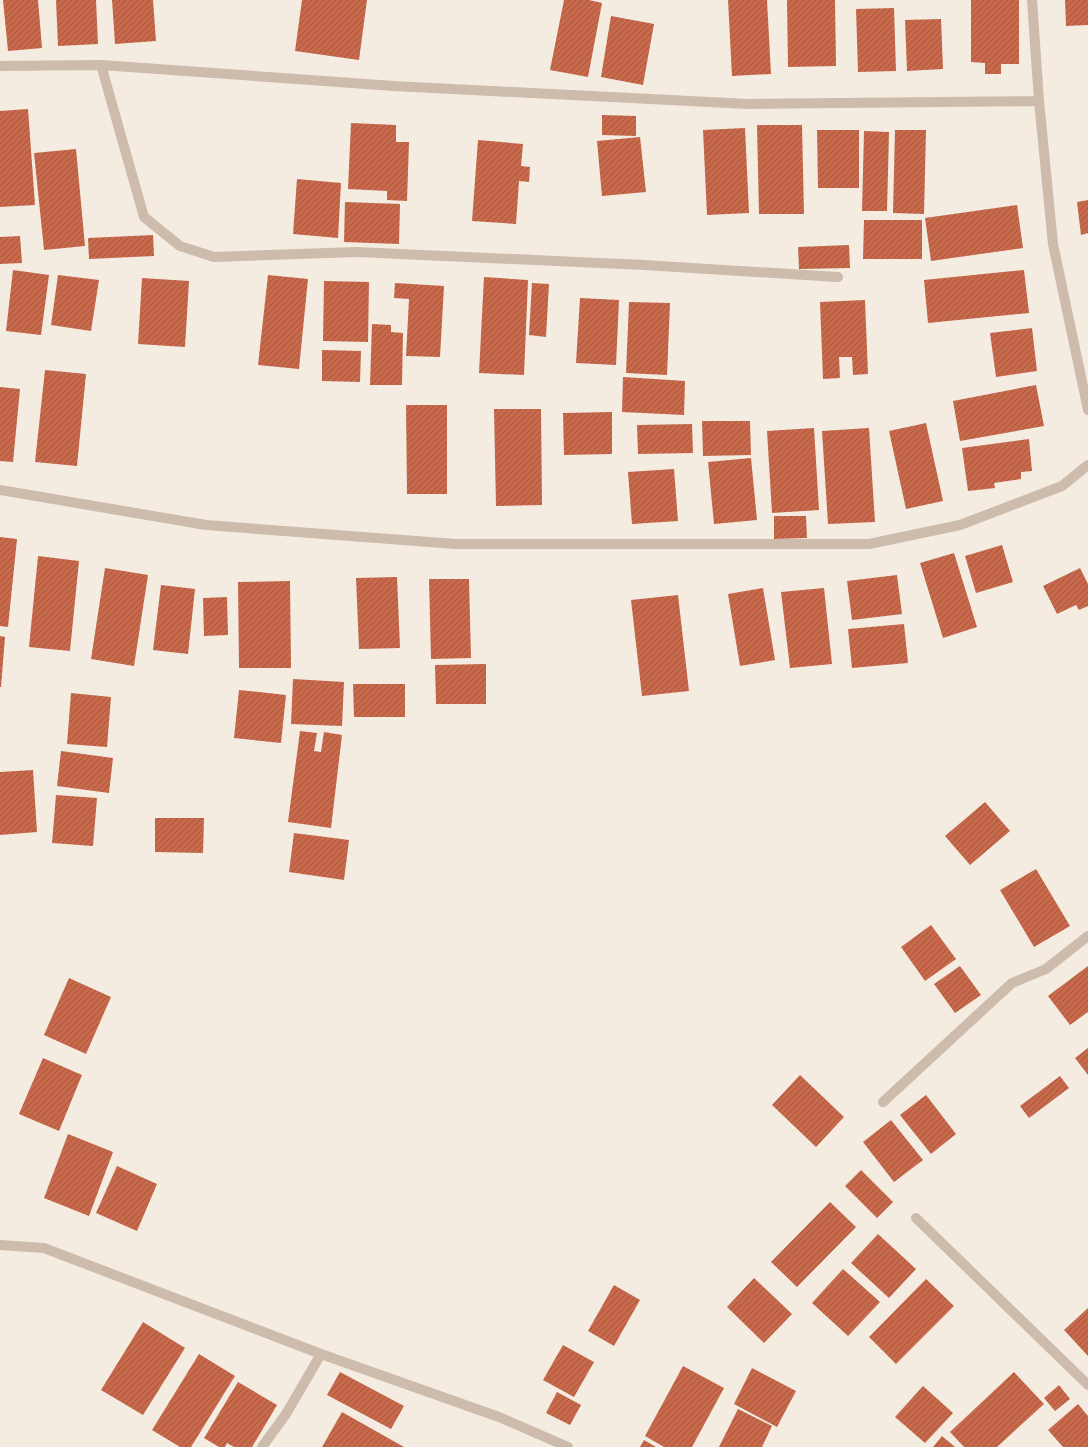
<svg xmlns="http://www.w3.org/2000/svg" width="1088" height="1447" font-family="Jost,sans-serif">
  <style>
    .building { fill: url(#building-hatch) }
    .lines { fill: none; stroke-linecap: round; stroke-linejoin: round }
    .street { stroke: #cdbbac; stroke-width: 10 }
  </style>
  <defs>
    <pattern id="building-hatch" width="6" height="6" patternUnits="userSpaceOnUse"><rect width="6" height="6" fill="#c8694b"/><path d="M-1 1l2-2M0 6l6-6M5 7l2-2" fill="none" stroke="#a4573f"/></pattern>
  </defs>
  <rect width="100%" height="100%" fill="#f4ebe1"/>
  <path class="building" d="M3 0H38L42 48 8 51Z
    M56 0H96L98 44 58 46Z
    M112 0H153L156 41 115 44Z
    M302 0H367L359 60 295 51Z
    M564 0H589L602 3 588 77 550 70Z
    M728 0H767L771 74 732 76Z
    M787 0H835L836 66 788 67Z
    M971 0H1019V64H1001V74H985V63L971 62Z
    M1065 0H1088V25L1066 26Z
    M894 8 896 71 858 72 856 9Z
    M611 16 654 24 643 85 601 77Z
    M941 19 943 69 907 71 905 20Z
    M28 109 35 205 0 207V111Z
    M602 115 636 116V136L602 135Z
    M351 123 396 125V142H409L407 201 387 200V191L348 189Z
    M757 125H802L804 214H759Z
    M745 128 749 213 707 215 703 130Z
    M817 130H859V188H818Z
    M895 130H926L924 214 893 213Z
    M864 131 889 132 887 211H862Z
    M640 137 646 192 602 196 597 141Z
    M478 140 523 144 521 166 530 167 529 182 519 181 516 224 472 221Z
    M76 149 85 246 44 250 34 153Z
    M297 179 341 183 338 238 293 234Z
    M1088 200V233L1081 235 1077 202Z
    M345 202 400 204 399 244 344 242Z
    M1017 205 1023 248 931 261 925 218Z
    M864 220H922V259H863Z
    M153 235 154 256 89 259 88 238Z
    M20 236 22 263 0 264V237Z
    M849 245 850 268 799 269 798 247Z
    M13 270 49 275 41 335 6 331Z
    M1024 270 1029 313 928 323 924 280Z
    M58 275 99 280 91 331 51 325Z
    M268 275 308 279 299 369 258 365Z
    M484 277 528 280 524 375 479 373Z
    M142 278 189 281 185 347 138 344Z
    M324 281 369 282 368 342 323 341Z
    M395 283 444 286 440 357 406 356 409 299 394 298Z
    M532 283 549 284 546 337 529 335Z
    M580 298 619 300 616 365 576 363Z
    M865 300 868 374 853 375 852 357H839L840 378 823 379 820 302Z
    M629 302 670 303 667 375 626 373Z
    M372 324 391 325V332L403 333 402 385H370Z
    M1032 328 1037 371 996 377 990 333Z
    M322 350 361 351 360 382 322 381Z
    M45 370 86 374 77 466 35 462Z
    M623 377 685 381 684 415 622 412Z
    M1036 385 1044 426 960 441 953 401Z
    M0 387 20 389 13 462 0 461Z
    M406 405H447V494H407Z
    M494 409H541L542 505 496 506Z
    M612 412V454L564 455 563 413Z
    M702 421H750L751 455 703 456Z
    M926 423 943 501 906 509 889 431Z
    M692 424 693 453 638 454 637 425Z
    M814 428 819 510 772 513 767 431Z
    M869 428 875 522 828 524 822 431Z
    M1029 439 1032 471 1021 472V479L994 483 995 488 968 491 962 448Z
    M751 458 757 520 714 524 708 462Z
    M674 469 678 521 632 524 628 472Z
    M774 516H806L807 538 774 539Z
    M0 537 17 539 8 627 0 626Z
    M1002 545 1013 582 976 593 965 556Z
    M954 553 977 627 943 638 920 563Z
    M38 556 79 561 70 651 29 647Z
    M105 568 148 575 134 666 91 659Z
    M1080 568 1088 584V606L1079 610 1076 605 1057 614 1043 586Z
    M897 575 902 614 852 620 847 581Z
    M397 577 400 648 359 649 356 578Z
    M429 579H469L471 658 431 659Z
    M290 581 291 668H239L238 582Z
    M161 585 195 589 188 654 153 650Z
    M763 588 775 660 740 666 728 594Z
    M824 588 832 664 790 668 781 592Z
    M678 595 689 691 642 696 631 600Z
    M227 597 228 635 204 636 203 598Z
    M904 624 908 663 852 668 848 629Z
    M0 636 5 637 1 687H0Z
    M486 664V704H436L435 665Z
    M293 679 344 682 342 726 291 724Z
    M353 684H405V717H354Z
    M239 690 286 695 281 743 234 738Z
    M71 693 111 697 107 747 67 744Z
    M300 731 317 733 314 751 321 752 324 732 342 735 331 828 288 822Z
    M61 751 113 758 109 793 57 786Z
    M33 770 37 832 0 835V772Z
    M56 795 97 798 93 846 52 843Z
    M985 802 1010 831 970 865 945 836Z
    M155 818H204L203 853 155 852Z
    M294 833 349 840 344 880 289 872Z
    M1036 869 1070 926 1034 947 1000 890Z
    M931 925 956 959 925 981 901 947Z
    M960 966 981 995 955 1013 934 984Z
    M1088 966V1012L1070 1025 1048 996Z
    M69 978 111 997 86 1054 44 1035Z
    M1088 1048V1075L1075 1058Z
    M43 1058 82 1075 59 1131 19 1114Z
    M800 1075 844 1117 816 1147 772 1105Z
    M1060 1076 1069 1088 1029 1118 1020 1106Z
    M926 1095 956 1134 931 1154 900 1115Z
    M891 1120 923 1160 894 1182 863 1142Z
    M68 1134 113 1152 89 1216 44 1198Z
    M117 1166 157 1184 137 1231 96 1213Z
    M861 1170 893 1202 877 1218 845 1186Z
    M830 1202 856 1227 797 1287 771 1262Z
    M878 1234 916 1269 889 1298 851 1263Z
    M843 1269 880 1302 848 1336 812 1303Z
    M754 1278 792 1314 764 1343 727 1307Z
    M926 1279 954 1306 896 1364 869 1337Z
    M614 1285 640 1300 614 1346 588 1331Z
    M1088 1308V1356L1064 1330Z
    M143 1322 185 1348 143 1415 101 1390Z
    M563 1345 594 1362 574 1397 543 1380Z
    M199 1354 235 1376 191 1447H180L152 1430Z
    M683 1366 724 1388 692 1447H664L645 1436Z
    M752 1368 796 1391 777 1427 734 1404Z
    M340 1372 404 1406 391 1429 327 1395Z
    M1014 1372 1044 1404 997 1447H964L950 1432Z
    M238 1382 277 1405 252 1447H234L227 1443 225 1447H219L204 1438Z
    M1059 1385 1070 1399 1055 1411 1044 1398Z
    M923 1386 953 1413 925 1443 895 1417Z
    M557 1392 581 1405 570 1425 546 1413Z
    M1078 1404 1088 1416V1447H1063L1048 1430Z
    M738 1409 772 1426 762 1447H719Z
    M342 1412 404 1447H322Z
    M942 1436 955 1447H933Z
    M644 1440 656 1447H640Z"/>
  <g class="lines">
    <path class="street" d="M1032 0 1039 101 1053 244 1088 410
      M101 65 144 217 180 246 214 257 357 252 644 265 838 277
      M0 66 101 65 394 86 748 104 1039 101
      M0 490 206 525 456 544H869L960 525 1062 486 1088 465
      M883 1102 1012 983 1046 969 1088 936
      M916 1218 1088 1385
      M0 1245 44 1248 321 1354 499 1417 568 1447
      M262 1447 286 1414 321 1354"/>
  </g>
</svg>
